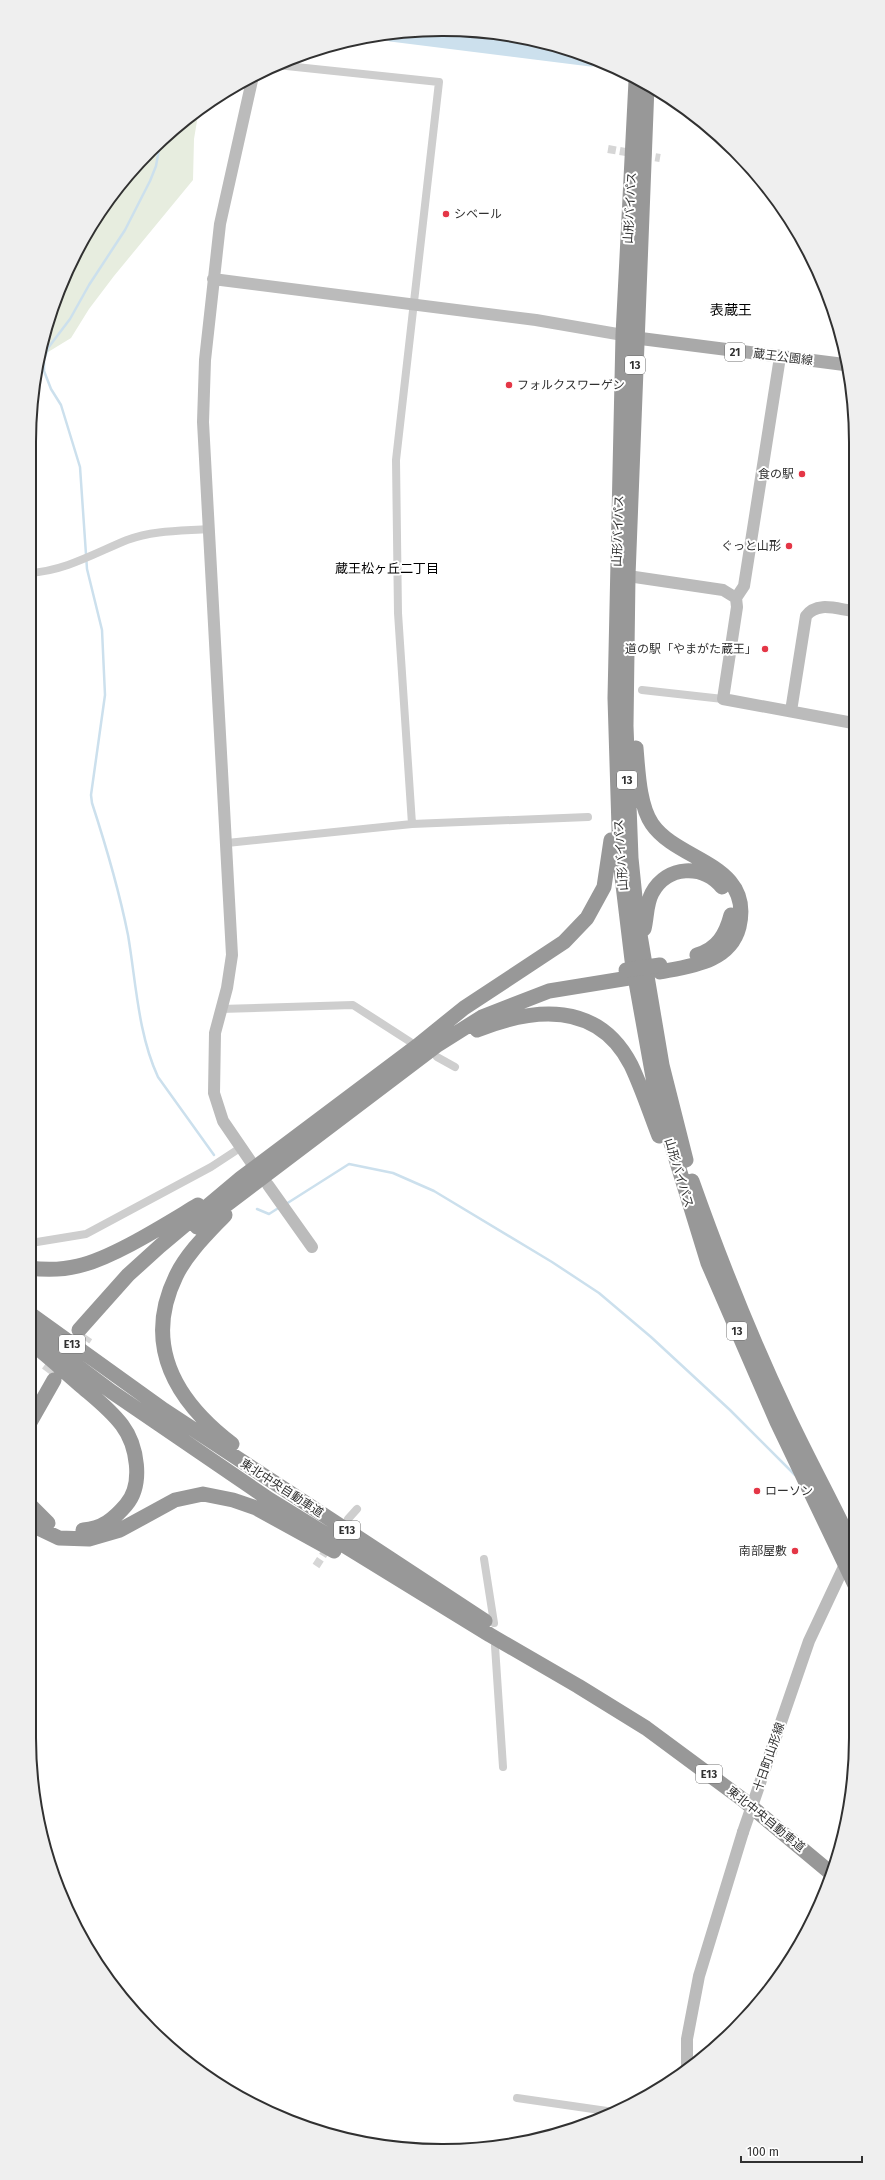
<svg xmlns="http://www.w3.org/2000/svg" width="885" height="2180" font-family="'Fira Sans','Noto Sans JP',sans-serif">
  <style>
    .green { fill: #e7eddf }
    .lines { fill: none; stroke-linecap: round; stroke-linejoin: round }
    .stream { stroke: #cce0ed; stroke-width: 2.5 }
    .river { stroke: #cce0ed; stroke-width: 15 }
    .street-tunnel { stroke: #d6d6d6; stroke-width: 8; stroke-dasharray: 8 4; stroke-linecap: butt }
    .highway-tunnel { stroke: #d6d6d6; stroke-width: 15; stroke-dasharray: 15 8; stroke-linecap: butt }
    .street { stroke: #cecece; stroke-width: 8 }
    .secondary { stroke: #bbb; stroke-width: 12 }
    .primary { stroke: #a9a9a9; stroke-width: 13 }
    .highway { stroke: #989898; stroke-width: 15 }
    .secondary-bridge { stroke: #bbb; stroke-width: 12 }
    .highway-bridge { stroke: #989898; stroke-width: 15 }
    .poi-dot { fill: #e43646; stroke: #fff; stroke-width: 1.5 }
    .labels { text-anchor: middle; stroke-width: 4; stroke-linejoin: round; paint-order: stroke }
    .shield { fill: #fff; stroke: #6f6f6f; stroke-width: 1 }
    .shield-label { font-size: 11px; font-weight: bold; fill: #313131 }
    .street-label { font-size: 12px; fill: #313131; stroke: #fff }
    .poi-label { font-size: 12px; fill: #313131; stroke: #fff; text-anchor: end }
    .neighbourhood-label { font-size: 13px; fill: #000; stroke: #fff }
    .quarter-label { font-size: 14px; fill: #000; stroke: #fff }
    .rim { fill: none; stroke: #313131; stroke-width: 2 }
  </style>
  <rect width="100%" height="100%" fill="#fff"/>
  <path class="green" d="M451 31 496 33 531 41 451 33Z
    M199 109 194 139 193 180 114 276 89 309 71 338 40 357 51 310 84 236 131 170 191 115Z"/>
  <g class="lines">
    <path class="stream" d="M160 143 156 166 150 181 125 230 89 285 70 319 48 348 44 360V371L51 389 61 405 80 467 87 569 102 630 105 695 91 795 92 803C106 846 119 890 128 935 136 982 138 1034 158 1077L214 1155
      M286 1204 349 1164 393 1173 434 1191 552 1262 599 1293 651 1337 730 1410 795 1475
      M257 1209 269 1214 280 1207
      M848 1521 855 1527"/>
    <path class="river" d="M391 34 591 59"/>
    <path class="street-tunnel" d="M608 149 660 158
      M316 1566 329 1546"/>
    <path class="highway-tunnel" d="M70 1358 86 1335
      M48 1373 63 1353"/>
    <path class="street" d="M277 65 439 82 396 460 398 613 412 824
      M29 573C65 571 95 553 127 540 154 530 182 531 209 529
      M642 690 723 699
      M227 843 412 824 588 817
      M220 1009 353 1005 412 1043
      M437 1057 455 1067
      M29 1241 37 1242 86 1234 211 1167 240 1148
      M348 1519 357 1509
      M484 1559 494 1623
      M495 1646 503 1767
      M517 2098 614 2112
      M245 2100 246 2099"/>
    <path class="secondary" d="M213 279 536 320 623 335
      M628 576 723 590 736 598 737 607 723 699 853 723
      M736 598 744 586 780 357
      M791 711 806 616C817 601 837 609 853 611
      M251 1162 223 1121 214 1093 215 1033 227 988 232 955 203 422 205 360 220 224 253 76
      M268 1185 312 1247
      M759 1786 809 1641 848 1558
      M687 2070V2039L699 1976 743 1832"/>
    <path class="primary" d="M629 337 848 365"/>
    <path class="highway" d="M636 81 623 335 615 698 620 860 632 960 656 1094 708 1263 777 1422 856 1587
      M647 86 628 576 626 726 631 858 637 917 662 1065 686 1160
      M636 748C638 770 639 805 652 824 678 862 754 863 739 927 730 962 691 966 660 972
      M644 929C647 917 646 904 652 893 667 865 703 864 722 887
      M697 955C718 949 726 934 731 915
      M477 1030C535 1007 598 1001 631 1065 642 1088 650 1113 659 1136
      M692 1181C720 1260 751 1338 787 1414 809 1461 834 1506 856 1553
      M225 1215C208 1233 187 1253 176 1276 142 1346 177 1402 232 1444
      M197 1227 436 1046 482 1017 549 991 629 978
      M29 1268C45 1270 62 1270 78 1266 113 1258 166 1224 198 1205
      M29 1313 164 1410 485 1621
      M29 1330 112 1392 270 1500 490 1635 578 1686 646 1728 742 1799 832 1874
      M79 1330 128 1275 160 1246 241 1178 417 1046 464 1008 564 942 587 918 604 887 611 840
      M36 1347C51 1359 65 1372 80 1385 94 1397 110 1409 122 1425 137 1445 144 1484 126 1505 114 1519 102 1529 83 1530
      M29 1424 54 1380
      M29 1504 48 1523
      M29 1519 36 1527 59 1538 89 1539 120 1530 175 1500 203 1494 233 1500 256 1508 334 1551"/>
    <path class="secondary-bridge" d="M743 1832 759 1786"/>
    <path class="highway-bridge" d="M626 970 660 965"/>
  </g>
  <g class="poi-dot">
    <circle cx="446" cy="214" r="4"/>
    <circle cx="509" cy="385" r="4"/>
    <circle cx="802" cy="474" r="4"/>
    <circle cx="789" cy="546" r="4"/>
    <circle cx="765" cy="649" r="4"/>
    <circle cx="757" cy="1491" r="4"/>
    <circle cx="795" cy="1551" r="4"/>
  </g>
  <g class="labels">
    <g class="shield">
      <rect x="725" y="343" width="20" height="18" rx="3"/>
      <rect x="625" y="356" width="20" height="18" rx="3"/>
      <rect x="617" y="771" width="20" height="18" rx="3"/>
      <rect x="727" y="1322" width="20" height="18" rx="3"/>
      <rect x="59" y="1335" width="26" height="18" rx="3"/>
      <rect x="334" y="1521" width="26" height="18" rx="3"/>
      <rect x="696" y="1765" width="26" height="18" rx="3"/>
    </g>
    <g class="shield-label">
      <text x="735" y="356">21</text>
      <text x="635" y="369">13</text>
      <text x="627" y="784">13</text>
      <text x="737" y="1335">13</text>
      <text x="72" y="1348">E13</text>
      <text x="347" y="1534">E13</text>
      <text x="709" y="1778">E13</text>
    </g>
    <g class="street-label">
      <text transform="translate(630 208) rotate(-87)" y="4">山形バイパス</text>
      <text transform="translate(783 357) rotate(7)" y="4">蔵王公園線</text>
      <text transform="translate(618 531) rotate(-88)" y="4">山形バイパス</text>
      <text transform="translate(621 855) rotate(-94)" y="4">山形バイパス</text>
      <text transform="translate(679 1173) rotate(73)" y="4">山形バイパス</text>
      <text transform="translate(282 1488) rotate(33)" y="4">東北中央自動車道</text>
      <text transform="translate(769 1757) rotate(-71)" y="4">十日町山形線</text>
      <text transform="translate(766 1819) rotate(39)" y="4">東北中央自動車道</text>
    </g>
    <g class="poi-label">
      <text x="454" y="218" text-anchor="start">シベール</text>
      <text x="517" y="389" text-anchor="start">フォルクスワーゲン</text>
      <text x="794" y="478">食の駅</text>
      <text x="781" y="550">ぐっと山形</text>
      <text x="757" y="653">道の駅「やまがた蔵王」</text>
      <text x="765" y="1495" text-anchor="start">ローソン</text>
      <text x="787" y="1555">南部屋敷</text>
    </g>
    <g class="neighbourhood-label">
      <text x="387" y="573">蔵王松ヶ丘二丁目</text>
    </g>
    <g class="quarter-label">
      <text x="731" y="315">表蔵王</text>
    </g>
  </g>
  <path d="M0 0H885V2180H0ZM442 36H443A406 406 0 0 1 849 442V1738A406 406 0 0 1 443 2144H442A406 406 0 0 1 36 1738V442A406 406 0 0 1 442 36Z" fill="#efefef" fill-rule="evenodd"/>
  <path class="rim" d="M442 36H443A406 406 0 0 1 849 442V1738A406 406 0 0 1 443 2144H442A406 406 0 0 1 36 1738V442A406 406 0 0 1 442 36Z"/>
  <path d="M741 2156v6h121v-6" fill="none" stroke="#313131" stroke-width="2"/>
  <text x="747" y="2156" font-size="12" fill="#313131" stroke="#ffffff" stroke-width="3" paint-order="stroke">100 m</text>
</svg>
